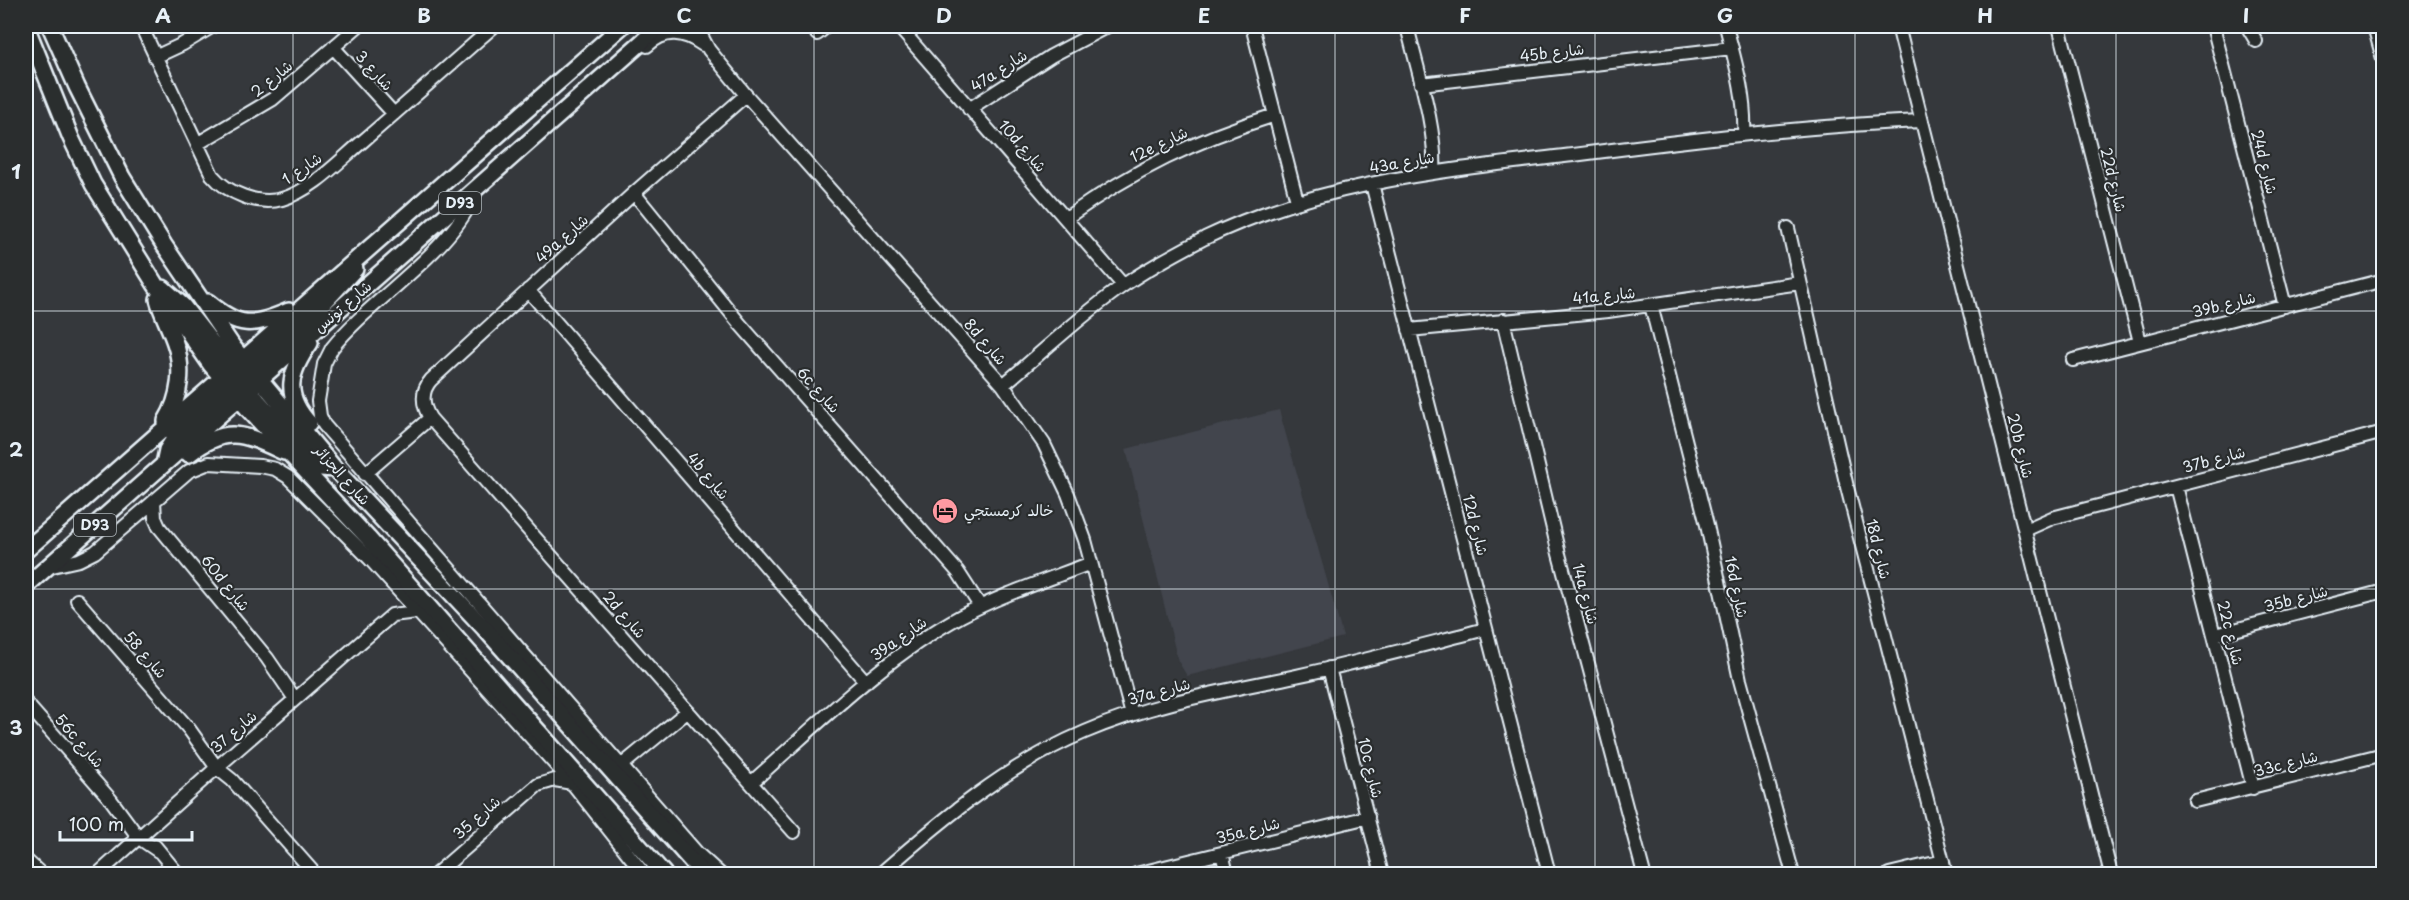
<svg xmlns="http://www.w3.org/2000/svg" width="2409" height="900" font-family="'Playpen Sans','Playpen Sans Arabic',sans-serif">
  <style>
    .built { fill: #42454d }
    .lines { fill: none; stroke-linecap: round; stroke-linejoin: round }
    .minor-casing { stroke: #e8f1f8; stroke-width: 16 }
    .major-casing { stroke: #e8f1f8; stroke-width: 20 }
    .minor { stroke: #2a2d2e; stroke-width: 12 }
    .major { stroke: #2a2d2e; stroke-width: 15 }
    .grid { fill: none; stroke: #e8f1f8; stroke-width: 1.5; stroke-opacity: 0.55 }
    .labels { text-anchor: middle; stroke-width: 4.5; stroke-linejoin: round; paint-order: stroke }
    .shield { fill: #2a2d2e; stroke: #afb6bb; stroke-width: 1.5 }
    .shield-label { font-size: 14px; font-weight: bold; fill: #e8f1f8 }
    .street-label { font-size: 15px; fill: #e8f1f8; stroke: #2a2d2e }
    .poi-label { font-size: 15px; fill: #e8f1f8; stroke: #2a2d2e; text-anchor: start }
    .neatline { fill: none; stroke: #e8f1f8; stroke-width: 2 }
    .grid-label { font-size: 20px; text-anchor: middle; font-weight: bold; fill: #e8f1f8 }
  </style>
  <rect width="100%" height="100%" fill="#35383c"/>
  <filter id="ink" filterUnits="userSpaceOnUse"><feTurbulence type="fractalNoise" baseFrequency=".0167" numOctaves="2"/><feDisplacementMap in="SourceGraphic" scale="12" xChannelSelector="R" yChannelSelector="G"/><feConvolveMatrix kernelMatrix="1 2 1 2 8 2 1 2 1" color-interpolation-filters="sRGB"/></filter>
  <g filter="url(#ink)">
    <path class="built" d="M1279 410 1343 637 1187 676 1178 661 1126 449Z"/>
    <g class="lines">
      <g class="minor-casing">
        <path id="minor" d="M141 26 212 175C227 193 258 206 282 199 313 190 339 161 363 141 407 103 451 64 494 26
          M696 26 709 50 746 95 1003 385 1044 444 1068 494 1085 540 1132 715
          M898 26 1123 285
          M1252 26 1297 201
          M1407 26C1417 69 1437 129 1434 172
          M1726 26C1735 61 1746 97 1744 134
          M1898 26 2111 874
          M2059 26 2140 342
          M2213 26 2285 306
          M2247 26 2256 41
          M2374 26 2384 62
          M817 34 827 26
          M647 46C665 29 683 31 703 45
          M333 47 394 114
          M155 57 183 44 213 26
          M1421 84 1732 48
          M746 95 634 193 431 380C421 391 422 405 430 418L794 832
          M969 109 1051 56 1108 26
          M197 144 273 99 358 26
          M1372 184 1549 874
          M477 188C456 250 372 297 332 348L324 364 318 401 320 416 324 425 698 854 720 874
          M634 193 740 324 958 572 980 606
          M1066 218C1134 170 1195 140 1275 115
          M1788 228 1847 487 1946 874
          M528 290 866 682
          M1651 305 1707 525 1740 680 1793 874
          M1503 320 1559 554 1644 874
          M1409 330 1608 311 1800 283
          M2073 360 2384 280
          M1003 385C1043 352 1082 314 1124 285 1150 267 1178 252 1205 238 1320 182 1448 170 1573 155 1689 140 1804 126 1921 121
          M365 474 430 418
          M2176 486 2253 788
          M154 501 155 518 159 527 267 658 295 699
          M2025 530 2052 518 2384 432
          M48 567 79 560 95 552 189 471 209 463 260 466 275 469 288 477 369 558 572 783 644 874
          M77 600 189 729 217 768 232 780 315 874
          M2215 635 2384 591
          M1329 668 1382 874
          M26 703 111 800 139 838 158 851
          M621 766 688 711
          M751 783C818 724 882 659 961 616 1003 594 1047 580 1091 563
          M2195 801 2384 754
          M155 846 178 874
          M1222 853 1227 874
          M26 860 41 874
          M98 874 223 762 392 615 417 612
          M436 874 538 785 555 780 572 783
          M880 874C943 819 1007 765 1085 732 1152 703 1225 691 1296 676 1360 662 1423 645 1486 629
          M1136 874 1368 817
          M1889 874 1943 861"/>
      </g>
      <g class="major-casing">
        <path id="major" d="M26 26 71 138 93 184 155 284 211 365 248 409 368 538 664 874
          M50 26 77 87 122 177 164 245 233 347 335 469 485 629 703 874
          M163 288 182 305 258 401 311 461 321 468 335 469
          M158 299C162 314 170 328 175 343 184 369 180 398 166 421
          M208 302C239 328 252 327 289 311
          M309 423C283 394 289 373 310 343
          M189 454C227 424 244 434 284 452
          M164 464 167 450 174 439 320 307 355 269
          M26 550 622 26
          M26 586 660 26"/>
      </g>
      <use href="#minor" class="minor"/>
      <use href="#major" class="major"/>
    </g>
  </g>
  <path class="grid" d="M293 26V874M554 26V874M814 26V874M1074 26V874M1335 26V874M1595 26V874M1855 26V874M2116 26V874M26 311H2384M26 589H2384"/>
  <defs>
    <g id="hotel-disc" transform="scale(1.35)"><circle r="9.5" fill="#ff9aa2" stroke="#2a2d2e"/><path d="M-6-4.5h1.5V1H6V5H4.5V3h-9V5H-6ZM-4 0a1.8 1.8 0 1 1 3.6 0ZM.5 0V-2.5h3Q6-2.5 6 0Z" fill="#111"/></g>
  </defs>
  <g fill-rule="evenodd">
    <use href="#hotel-disc" x="945" y="511"/>
  </g>
  <g class="labels">
    <g class="shield">
      <rect x="439" y="192" width="42" height="22" rx="4.5"/>
      <rect x="74" y="514" width="42" height="22" rx="4.5"/>
    </g>
    <g class="shield-label">
      <text x="460" y="208">D93</text>
      <text x="95" y="530">D93</text>
    </g>
    <g class="street-label">
      <text transform="translate(1552 53) rotate(-7)" y="5">45b شارع</text>
      <text transform="translate(374 71) rotate(48)" y="5">شارع 3</text>
      <text transform="translate(999 71) rotate(-33)" y="5">47a شارع</text>
      <text transform="translate(272 79) rotate(-39)" y="5">شارع 2</text>
      <text transform="translate(1159 145) rotate(-26)" y="5">12e شارع</text>
      <text transform="translate(1022 146) rotate(49)" y="5">10d شارع</text>
      <text transform="translate(2264 162) rotate(76)" y="5">24d شارع</text>
      <text transform="translate(1402 163) rotate(-10)" y="5">43a شارع</text>
      <text transform="translate(302 169) rotate(-34)" y="5">شارع 1</text>
      <text transform="translate(2113 180) rotate(76)" y="5">22d شارع</text>
      <text transform="translate(562 239) rotate(-42)" y="5">49a شارع</text>
      <text transform="translate(1604 296) rotate(-6)" y="5">41a شارع</text>
      <text transform="translate(2224 305) rotate(-14)" y="5">39b شارع</text>
      <text transform="translate(343 307) rotate(-41)" y="5">شارع تونس</text>
      <text transform="translate(985 342) rotate(49)" y="5">8d شارع</text>
      <text transform="translate(818 390) rotate(48)" y="5">6c شارع</text>
      <text transform="translate(2020 446) rotate(76)" y="5">20b شارع</text>
      <text transform="translate(2214 460) rotate(-15)" y="5">37b شارع</text>
      <text transform="translate(342 475) rotate(48)" y="5">شارع الجزائر</text>
      <text transform="translate(708 476) rotate(50)" y="5">4b شارع</text>
      <text transform="translate(1475 525) rotate(76)" y="5">12d شارع</text>
      <text transform="translate(1878 549) rotate(76)" y="5">18d شارع</text>
      <text transform="translate(225 583) rotate(51)" y="5">60d شارع</text>
      <text transform="translate(1736 587) rotate(78)" y="5">16d شارع</text>
      <text transform="translate(1585 594) rotate(75)" y="5">14a شارع</text>
      <text transform="translate(2296 599) rotate(-15)" y="5">35b شارع</text>
      <text transform="translate(624 615) rotate(49)" y="5">2d شارع</text>
      <text transform="translate(2230 633) rotate(76)" y="5">22c شارع</text>
      <text transform="translate(899 639) rotate(-35)" y="5">39a شارع</text>
      <text transform="translate(145 655) rotate(49)" y="5">شارع 58</text>
      <text transform="translate(1159 692) rotate(-15)" y="5">37a شارع</text>
      <text transform="translate(234 732) rotate(-41)" y="5">شارع 37</text>
      <text transform="translate(79 741) rotate(49)" y="5">56c شارع</text>
      <text transform="translate(2286 764) rotate(-14)" y="5">33c شارع</text>
      <text transform="translate(1370 768) rotate(76)" y="5">10c شارع</text>
      <text transform="translate(477 818) rotate(-41)" y="5">شارع 35</text>
      <text transform="translate(1248 831) rotate(-14)" y="5">35a شارع</text>
    </g>
    <g class="poi-label">
      <text x="964" y="516">خالد كرمستجي</text>
    </g>
  </g>
  <rect width="2409" height="900" fill="none" stroke="#2a2d2e" stroke-width="66"/>
  <path d="M60 831v9h132v-9" fill="none" stroke="#e8f1f8" stroke-width="3"/>
  <text x="69" y="831" font-size="18" fill="#e8f1f8" stroke="#2a2d2e" stroke-width="4.5" paint-order="stroke">100 m</text>
  <rect x="33" y="33" width="2343" height="834" class="neatline"/>
  <g class="grid-label">
    <text x="163" y="23">A</text>
    <text x="424" y="23">B</text>
    <text x="684" y="23">C</text>
    <text x="944" y="23">D</text>
    <text x="1204" y="23">E</text>
    <text x="1465" y="23">F</text>
    <text x="1725" y="23">G</text>
    <text x="1985" y="23">H</text>
    <text x="2246" y="23">I</text>
    <text x="16" y="179">1</text>
    <text x="16" y="457">2</text>
    <text x="16" y="735">3</text>
  </g>
</svg>
